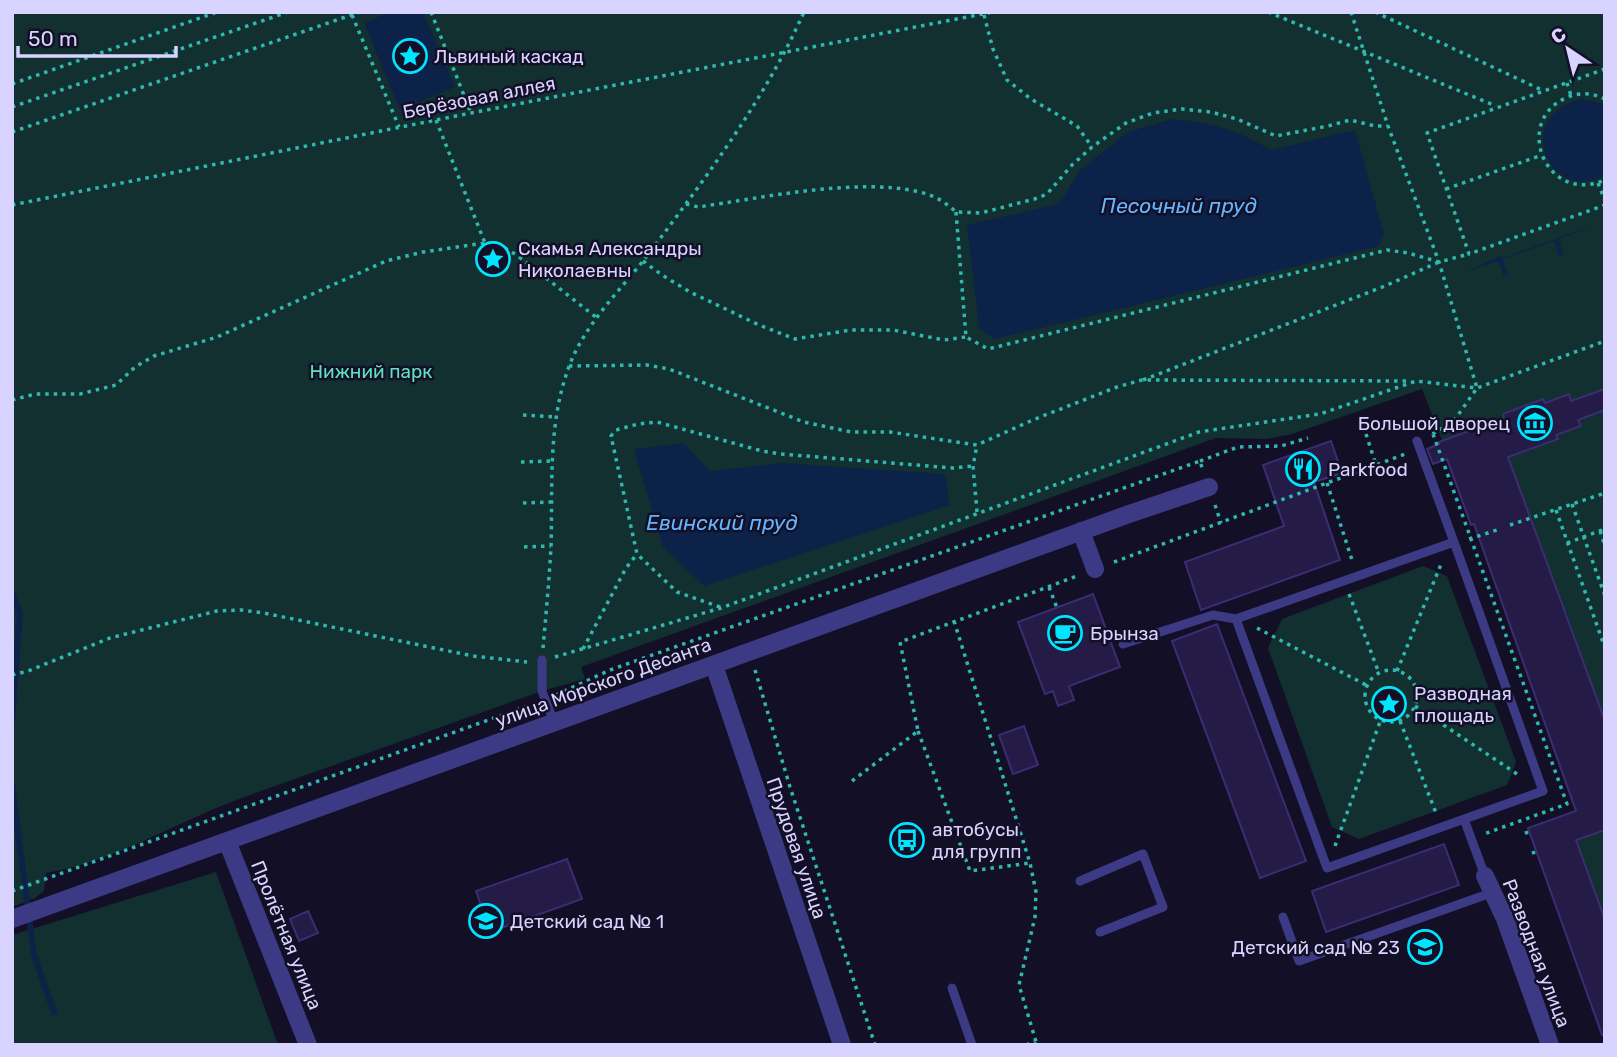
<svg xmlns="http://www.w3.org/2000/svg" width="1617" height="1057" font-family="Rubik,sans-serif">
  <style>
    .green { fill: #12302f }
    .water { fill: #0c2248 }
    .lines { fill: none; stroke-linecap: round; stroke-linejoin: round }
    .stream { stroke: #0c2248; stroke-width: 6 }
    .building { fill: #241b47; stroke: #3b2d73; stroke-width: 2 }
    .path { stroke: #2fb8b0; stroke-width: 3.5; stroke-dasharray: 3.5 5; stroke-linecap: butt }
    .service { stroke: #3d3a85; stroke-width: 9 }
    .minor { stroke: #3d3a85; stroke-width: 18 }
    .labels { text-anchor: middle; stroke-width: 5; stroke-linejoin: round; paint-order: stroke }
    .poi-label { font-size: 19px; fill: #d9d4ff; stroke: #130f26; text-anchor: start }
    .street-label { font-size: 19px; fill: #d9d4ff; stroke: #130f26 }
    .park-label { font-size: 19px; fill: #5fe0c0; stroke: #130f26 }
    .water-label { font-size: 21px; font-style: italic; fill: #62b6ff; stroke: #130f26 }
  </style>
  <rect width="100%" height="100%" fill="#130f26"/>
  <path class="green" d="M12 12H1605V389L1571 401 1568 394 1545 403 1543 399 1503 414 1504 418 1452 466 1422 389 1292 434 1267 439 1216 438 581 667 585 679 542 691 236 800C173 824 113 862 46 873L44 891 35 898 12 907Z
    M1605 410V721L1566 611 1545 618 1556 588 1535 530 1506 512 1525 504 1507 454H1518L1558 439 1556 435 1580 426 1578 420Z
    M1423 566 1447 576 1516 762 1507 785 1359 839 1332 827 1268 648 1282 619Z
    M1605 830V920L1576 840Z
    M216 872 278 1045H12V935Z"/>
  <path class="water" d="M390 12H423L455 87 400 110 365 25 366 22Z
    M1581 99 1605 104V175C1550 206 1511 116 1581 99Z
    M1172 119C1215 123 1234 129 1271 150L1355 130 1384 234 1379 246 995 339 979 328 967 225 1055 205 1065 195 1079 171 1128 132Z
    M1605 221 1559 239 1563 255 1559 256 1554 241 1503 259 1508 274 1504 276 1498 261 1466 272 1500 256 1503 258Z
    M683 443 710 471 781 463 945 474 950 505 704 586 663 547 635 453 636 449Z"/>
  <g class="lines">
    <path class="stream" d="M12 594 20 613 12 720
      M12 785 34 955 54 1012"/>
  </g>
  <path class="building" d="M1605 389V410L1578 420 1581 426 1556 435 1558 439 1508 457 1605 721V830L1576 840 1605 920V1035H1602L1528 828 1576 811 1474 524 1471 525 1447 459 1433 464 1427 449 1439 444V442L1504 418 1503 414 1543 399 1545 403 1569 394 1571 401Z
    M1331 441 1342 473 1314 482 1340 560 1201 610 1185 562 1284 526 1263 465Z
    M1093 594 1120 667 1069 686 1074 700 1058 706 1053 691 1045 694 1018 622Z
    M1217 624 1306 861 1260 878 1172 641Z
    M1024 726 1038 765 1013 774 999 735Z
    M1444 844 1459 885 1326 932 1312 891Z
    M567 859 582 899 490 932 476 891Z
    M308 911 318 933 299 941 290 919Z"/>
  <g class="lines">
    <path class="path" d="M431 12 471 113
      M1268 12 1496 106
      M1351 12 1388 126 1439 262 1477 388 1451 425 1438 430 1430 436
      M1375 12 1544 91
      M352 15 399 127
      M984 15 993 49 1007 80 1031 99 1077 126 1092 147
      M1605 69 1427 133 1469 254 1605 205
      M1567 83 1571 96
      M12 84 217 12
      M1605 99C1593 93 1580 92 1568 97 1511 120 1546 206 1605 180
      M12 107 288 12
      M436 120 485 243 500 245 518 256 597 318
      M12 132 360 12
      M1598 183 1605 201
      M1446 189 1542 155
      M686 204 698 207C761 198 859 177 919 192 934 195 945 202 956 212L981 213 1038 198 1047 194 1072 165 1092 147 1126 123 1153 113 1182 109 1211 112 1237 119 1276 136 1328 126 1350 120 1375 126H1388
      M12 205 471 113 993 12
      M956 212 966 337 988 349 1387 250 1408 253 1439 262 1469 254
      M643 261 662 275 690 292 759 325 795 339 851 330H893L944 340 966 337
      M569 366 647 365 669 369 804 422 851 432H890L977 445 1035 419 1117 387 1142 380 1410 381
      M1143 380 1385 286 1439 262
      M12 400 35 394H80L116 385 135 367 154 356 217 337 386 261 423 252 485 243
      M523 415 555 417
      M1366 434 1376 465
      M1433 434 1567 804 1484 834
      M1200 461 1238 447 1281 446 1308 438
      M521 462 552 461
      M1327 483 1353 563
      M523 503 551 502
      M1572 504 1605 596
      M1215 505 1221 523
      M1556 510 1605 648
      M977 512 973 466 977 445
      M1510 525 1605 493
      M1600 531 1605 546
      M1469 539 1497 530
      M1567 543 1605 529
      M524 547 551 546
      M1114 562 1408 453
      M1049 587 1057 608
      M1349 594 1379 673
      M720 607 677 592 637 554 611 436 616 430 638 424 657 422 762 451 781 454 953 468 973 466
      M954 621 1030 863 1036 892 1035 917 1019 985 1037 1045
      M1257 628 1368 686
      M543 648C546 615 549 581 551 547 553 486 547 423 570 364 587 321 622 289 650 252 707 176 765 99 804 12
      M583 649 626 568 637 554
      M555 657 721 608 1199 432 1320 414 1416 381 1477 388 1605 341
      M755 670 790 787 875 1045
      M1365 696a26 26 0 1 1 52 0a26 26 0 1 1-52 0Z
      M1397 671 1442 562
      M12 675 28 671 110 638 217 611 241 610 264 613 473 656 527 662
      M556 695 610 670 1200 461 1203 471
      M1415 706 1520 776
      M1400 721 1436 813
      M918 731 970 871 1030 863
      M852 781 918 731 900 642 1077 576
      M1526 831 1528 838
      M1335 846 1381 719
      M1533 851 1535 857
      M12 891 533 704
      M1026 1045 1036 1041"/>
    <path class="service" d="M1417 441 1454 542
      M1123 644 1213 615 1236 619 1454 542 1543 791 1327 868 1236 619
      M542 660V691L554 722
      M1464 819 1485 876
      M1080 881 1143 854 1163 907 1100 932
      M1283 917 1299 961 1491 893
      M952 988 972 1045"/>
    <path class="minor" d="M1081 531 1095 569
      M714 665 842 1045
      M227 841 308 1045
      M1485 876 1505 919 1550 1045
      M12 919 1129 514 1209 487"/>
  </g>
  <defs>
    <g id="sight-ring" transform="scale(1.75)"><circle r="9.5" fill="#130f26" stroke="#00e5ff" stroke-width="1.5"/><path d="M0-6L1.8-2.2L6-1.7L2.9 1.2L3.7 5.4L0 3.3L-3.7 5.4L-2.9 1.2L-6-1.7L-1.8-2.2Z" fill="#00e5ff"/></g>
    <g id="museum-ring" transform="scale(1.75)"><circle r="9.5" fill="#130f26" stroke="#00e5ff" stroke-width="1.5"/><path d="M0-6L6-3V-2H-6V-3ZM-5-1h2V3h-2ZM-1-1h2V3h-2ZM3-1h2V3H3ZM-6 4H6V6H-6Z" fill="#00e5ff"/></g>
    <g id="restaurant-ring" transform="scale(1.75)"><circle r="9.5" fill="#130f26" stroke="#00e5ff" stroke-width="1.5"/><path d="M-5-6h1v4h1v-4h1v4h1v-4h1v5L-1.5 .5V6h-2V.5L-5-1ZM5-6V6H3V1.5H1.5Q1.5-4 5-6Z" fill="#00e5ff"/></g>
    <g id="cafe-ring" transform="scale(1.75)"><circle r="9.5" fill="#130f26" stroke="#00e5ff" stroke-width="1.5"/><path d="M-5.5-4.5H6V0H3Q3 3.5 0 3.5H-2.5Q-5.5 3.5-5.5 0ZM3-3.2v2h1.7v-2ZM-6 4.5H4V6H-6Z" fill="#00e5ff"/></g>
    <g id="bus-ring" transform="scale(1.75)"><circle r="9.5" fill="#130f26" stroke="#00e5ff" stroke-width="1.5"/><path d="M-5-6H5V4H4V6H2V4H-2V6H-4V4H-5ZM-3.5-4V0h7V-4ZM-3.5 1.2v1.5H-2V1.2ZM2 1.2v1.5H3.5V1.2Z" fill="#00e5ff"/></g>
    <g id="school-ring" transform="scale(1.75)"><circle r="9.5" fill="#130f26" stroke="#00e5ff" stroke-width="1.5"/><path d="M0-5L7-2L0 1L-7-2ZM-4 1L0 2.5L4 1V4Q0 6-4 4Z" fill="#00e5ff"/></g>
  </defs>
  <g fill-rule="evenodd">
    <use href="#sight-ring" x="410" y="56"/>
    <use href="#sight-ring" x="493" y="259"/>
    <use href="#museum-ring" x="1535" y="423"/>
    <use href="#restaurant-ring" x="1303" y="469"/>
    <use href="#cafe-ring" x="1065" y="633"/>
    <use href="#sight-ring" x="1389" y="704"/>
    <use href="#bus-ring" x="907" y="840"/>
    <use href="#school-ring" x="486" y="921"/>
    <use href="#school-ring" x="1425" y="947"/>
  </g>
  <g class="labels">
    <g class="poi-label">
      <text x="434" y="63">Львиный каскад</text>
      <text x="518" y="255">Скамья Александры<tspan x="518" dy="22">Николаевны</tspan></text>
      <text x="1510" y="430" text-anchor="end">Большой дворец</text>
      <text x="1328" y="476">Parkfood</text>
      <text x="1090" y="640">Брынза</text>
      <text x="1414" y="700">Разводная<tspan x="1414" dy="22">площадь</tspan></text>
      <text x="932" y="836">автобусы<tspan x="932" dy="22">для групп</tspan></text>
      <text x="510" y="928">Детский сад № 1</text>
      <text x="1400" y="954" text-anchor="end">Детский сад № 23</text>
    </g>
    <g class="street-label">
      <text transform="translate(479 97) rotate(-11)" y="7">Берёзовая аллея</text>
      <text transform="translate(603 682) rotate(-20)" y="7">улица Морского Десанта</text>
      <text transform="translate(797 848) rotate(71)" y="7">Прудовая улица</text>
      <text transform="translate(287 935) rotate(68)" y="7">Пролётная улица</text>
      <text transform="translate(1537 953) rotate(69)" y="7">Разводная улица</text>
    </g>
    <g class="park-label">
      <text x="371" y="378">Нижний парк</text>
    </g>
    <g class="water-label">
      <text x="1179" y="213">Песочный пруд</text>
      <text x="722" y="530">Евинский пруд</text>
    </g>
  </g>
  <rect width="1617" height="1057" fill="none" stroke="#d9d4ff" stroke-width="28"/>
  <g transform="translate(1568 49) rotate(325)" stroke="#130f26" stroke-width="5" paint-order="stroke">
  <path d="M0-5L12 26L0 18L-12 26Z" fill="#d9d4ff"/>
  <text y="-10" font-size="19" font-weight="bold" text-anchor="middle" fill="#d9d4ff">С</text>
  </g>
  <path d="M18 46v10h158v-10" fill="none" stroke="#d9d4ff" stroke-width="3.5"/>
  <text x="28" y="46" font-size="21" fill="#d9d4ff" stroke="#130f26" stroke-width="5" paint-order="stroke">50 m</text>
</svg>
